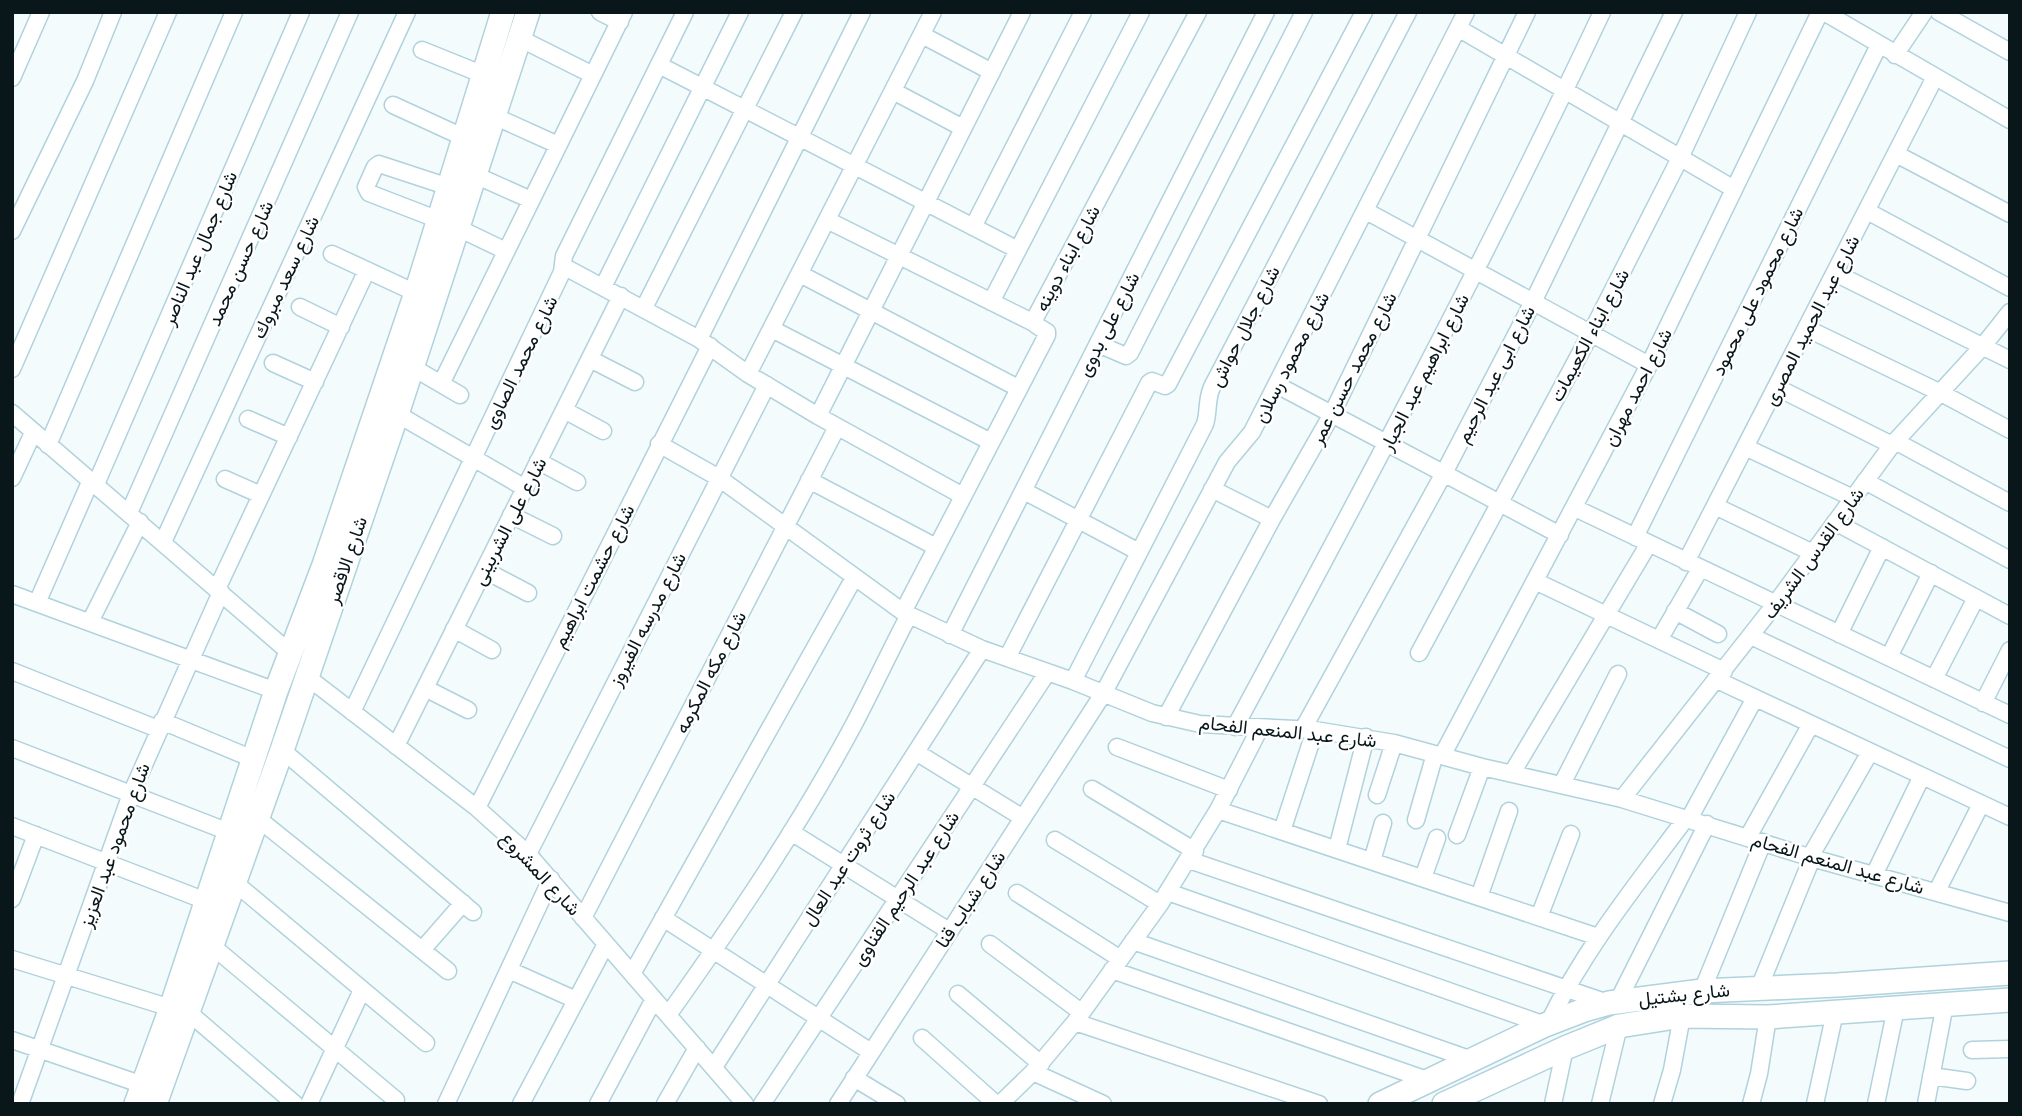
<svg xmlns="http://www.w3.org/2000/svg" width="2022" height="1116" font-family="Montserrat,Vazirmatn,sans-serif">
  <style>
    .lines { fill: none; stroke-linecap: round; stroke-linejoin: round }
    .street-casing { stroke: #b0d2dd; stroke-width: 19 }
    .secondary-casing { stroke: #b0d2dd; stroke-width: 26 }
    .street { stroke: #fff; stroke-width: 16 }
    .secondary { stroke: #fff; stroke-width: 23 }
    .labels { text-anchor: middle; stroke-width: 5; stroke-linejoin: round; paint-order: stroke }
    .street-label { font-size: 19px; fill: #09161a; stroke: #fff }
  </style>
  <rect width="100%" height="100%" fill="#f4fbfd"/>
  <g class="lines">
    <g class="street-casing">
      <path id="street" d="M600 12 620 22
        M1824 12 2010 120
        M1939 12 2010 52
        M1458 28 1734 189
        M922 35 992 72
        M519 38 593 75
        M422 50 484 75
        M1895 55 1924 12
        M659 65 1018 250
        M12 78 41 12
        M893 91 963 128
        M393 105 465 138
        M494 116 558 145
        M1896 154 2010 214
        M475 175 531 200
        M1366 211 1649 365
        M1867 211 2010 288
        M439 220 369 193 366 187 375 167 379 164 449 187
        M827 220 1034 323
        M973 227 1083 12
        M458 228 506 251
        M12 231 85 81 113 12
        M332 254 416 293
        M563 266 699 339 748 374 818 416 963 496
        M1835 273 2010 360
        M800 274 1018 388
        M603 287 740 12
        M991 302 1141 12
        M300 307 341 327
        M644 308 794 12
        M1806 328 1941 393 2010 430
        M772 329 991 442
        M699 339 862 12
        M1098 344 1126 356 1130 353 1304 12
        M590 359 635 382
        M273 363 315 382
        M412 367 460 395
        M12 369 168 12
        M748 374 933 12
        M441 384 624 12
        M1277 385 1560 535
        M1776 387 1892 445
        M564 410 603 431
        M12 413 289 652
        M397 414 525 488
        M818 416 1022 12
        M248 419 289 437
        M1895 441 2010 503
        M659 444 719 478 903 612 982 649 1073 681 1152 713 1200 724 1315 730 1394 743 1482 767 1622 799 1812 858 2010 913
        M48 445 234 12
        M1745 447 1853 498
        M538 461 577 482
        M12 478 33 433
        M225 479 261 495
        M809 480 936 547
        M1865 481 2010 560
        M96 484 301 12
        M1212 489 1272 519
        M1024 491 1139 552
        M1715 506 1813 553
        M1575 508 2010 715
        M129 513 350 12
        M511 515 553 536
        M1835 522 2010 616
        M1635 537 1879 45
        M163 542 407 12
        M1686 562 1935 77
        M484 570 528 593
        M1535 581 1724 671
        M217 589 367 270
        M12 594 276 691
        M37 603 91 480
        M1675 611 1718 634
        M903 612 1047 335V332L1036 325 1034 320 1198 12
        M90 622 140 522
        M454 629 492 650
        M1839 634 1882 547
        M950 635 1266 12
        M1751 636 2010 759
        M1659 640 1700 569
        M1419 653 1591 333 1680 158 1748 12
        M1889 657 1931 573
        M1007 658 1149 383 1152 381 1165 386 1168 384 1364 12
        M12 671 158 729
        M306 676 477 808 528 854 745 1104
        M1934 679 1976 598
        M1717 680 2010 817
        M1073 681 1205 424C1209 412 1206 400 1212 387L1408 12
        M425 688 468 710
        M1983 703 2010 650
        M352 712 562 272 564 256 685 12
        M1166 717 1272 519 1332 414 1527 12
        M162 721 253 759
        M1235 727C1362 491 1488 255 1602 12
        M1303 729 1444 473 1533 302 1674 12
        M396 746 621 296
        M1117 747 1229 790
        M12 748 229 832
        M282 750 473 912
        M916 752 1023 818
        M1442 756 1649 365 1820 12
        M1512 773 1648 545
        M1562 784 1618 674
        M1092 789 1195 851
        M1377 795 1394 743
        M1622 799 1776 603 1892 445 1983 346 2010 312
        M477 808 710 346
        M1218 810 1598 937
        M256 817 448 971
        M1689 819 1755 698
        M1416 820 1435 754
        M12 826 206 901
        M1282 831 1315 730
        M791 832 949 931
        M1457 835 1482 767
        M1748 837 1811 724
        M1055 840 1160 904
        M1337 849 1366 737
        M528 854 767 385
        M1810 857 1870 752
        M1189 860 1608 1003
        M1372 861 1383 823
        M1874 875 1922 776
        M1423 878 1437 838
        M234 882 426 1043
        M1937 891 1981 804
        M1168 892 1545 1025
        M1017 893 1119 958
        M1479 897 1509 811
        M12 899 36 835
        M1539 917 1571 834
        M583 918 837 427
        M663 918 871 1052
        M1133 941 1472 1060
        M990 944 1081 1012
        M211 945 396 1100
        M422 950 463 903
        M12 959 171 1008
        M509 970 576 1000
        M1112 970 1430 1081
        M632 974 854 578
        M1759 988 1812 858
        M1702 991 1763 842
        M958 994 1041 1064
        M1618 1001 1707 824
        M187 1011 295 1104
        M668 1015C735 921 800 825 854 724 873 688 890 651 909 615
        M1075 1022 1319 1104
        M1548 1024C1584 949 1637 884 1686 818
        M922 1038 996 1104
        M12 1040 143 1085
        M1972 1050 2010 1049
        M714 1067 982 649
        M1033 1072 1103 1104
        M1931 1076 1967 1081
        M854 1078 897 1104
        M20 1104 131 794 221 592
        M309 1104 362 990
        M446 1104 551 879
        M521 1104 606 944
        M598 1104 654 999
        M665 1104 697 1048
        M762 1104 1047 673
        M838 1104 1103 694 1227 462 1252 432 1466 12
        M1000 1104 1033 1072 1075 1022 1160 904 1218 810 1260 728
        M1553 1104 1565 1048
        M1600 1104 1619 1026
        M1662 1104 1672 1070 1682 1016
        M1751 1104 1759 1074 1768 1017
        M1815 1104 1835 1012
        M1876 1104 1896 1008
        M1926 1104 1945 1004"/>
    </g>
    <g class="secondary-casing">
      <path id="secondary" d="M136 1104 171 1008 276 691 324 565 416 293 503 12
        M155 1104 282 750 397 414 528 12
        M1380 1104 1545 1025 1584 1010 1609 1003 1702 991 1837 985 2010 973
        M1444 1104 1565 1048 1619 1026 1682 1016 1768 1017 2010 1000"/>
    </g>
    <use href="#street" class="street"/>
    <use href="#secondary" class="secondary"/>
  </g>
  <g class="labels">
    <g class="street-label">
      <text transform="translate(199 248) rotate(-67)" y="7">شارع جمال عبد الناصر</text>
      <text transform="translate(1067 258) rotate(-62)" y="7">شارع ابناء دوينه</text>
      <text transform="translate(240 263) rotate(-66)" y="7">شارع حسن محمد</text>
      <text transform="translate(285 277) rotate(-65)" y="7">شارع سعد مبروك</text>
      <text transform="translate(1757 291) rotate(-64)" y="7">شارع محمود على محمود</text>
      <text transform="translate(1811 320) rotate(-63)" y="7">شارع عبد الحميد المصرى</text>
      <text transform="translate(1108 324) rotate(-63)" y="7">شارع على بدوى</text>
      <text transform="translate(1244 326) rotate(-63)" y="7">شارع جلال حواش</text>
      <text transform="translate(1589 335) rotate(-62)" y="7">شارع ابناء الكعيمات</text>
      <text transform="translate(1291 357) rotate(-63)" y="7">شارع محمود رسلان</text>
      <text transform="translate(520 362) rotate(-64)" y="7">شارع محمد الصاوى</text>
      <text transform="translate(1353 368) rotate(-63)" y="7">شارع محمد حسن عمر</text>
      <text transform="translate(1424 372) rotate(-63)" y="7">شارع ابراهيم عبد الجبار</text>
      <text transform="translate(1495 374) rotate(-63)" y="7">شارع ابى عبد الرحيم</text>
      <text transform="translate(1637 387) rotate(-63)" y="7">شارع احمد مهران</text>
      <text transform="translate(509 521) rotate(-63)" y="7">شارع على الشربينى</text>
      <text transform="translate(1813 553) rotate(-54)" y="7">شارع القدس الشريف</text>
      <text transform="translate(346 560) rotate(-71)" y="7">شارع الاقصر</text>
      <text transform="translate(593 576) rotate(-63)" y="7">شارع حشمت ابراهيم</text>
      <text transform="translate(647 619) rotate(-63)" y="7">شارع مدرسه الفيروز</text>
      <text transform="translate(710 672) rotate(-63)" y="7">شارع مكه المكرمه</text>
      <text transform="translate(1288 731) rotate(6)" y="7">شارع عبد المنعم الفحام</text>
      <text transform="translate(114 845) rotate(-70)" y="7">شارع محمود عبد العزيز</text>
      <text transform="translate(848 858) rotate(-57)" y="7">شارع ثروت عبد العال</text>
      <text transform="translate(1838 863) rotate(16)" y="7">شارع عبد المنعم الفحام</text>
      <text transform="translate(541 873) rotate(47)" y="7">شارع المشروع</text>
      <text transform="translate(905 888) rotate(-57)" y="7">شارع عبد الرحيم القناوى</text>
      <text transform="translate(970 899) rotate(-57)" y="7">شارع شباب قنا</text>
      <text transform="translate(1684 994) rotate(-6)" y="7">شارع بشتيل</text>
    </g>
  </g>
  <rect width="2022" height="1116" fill="none" stroke="#09161a" stroke-width="28"/>
</svg>
